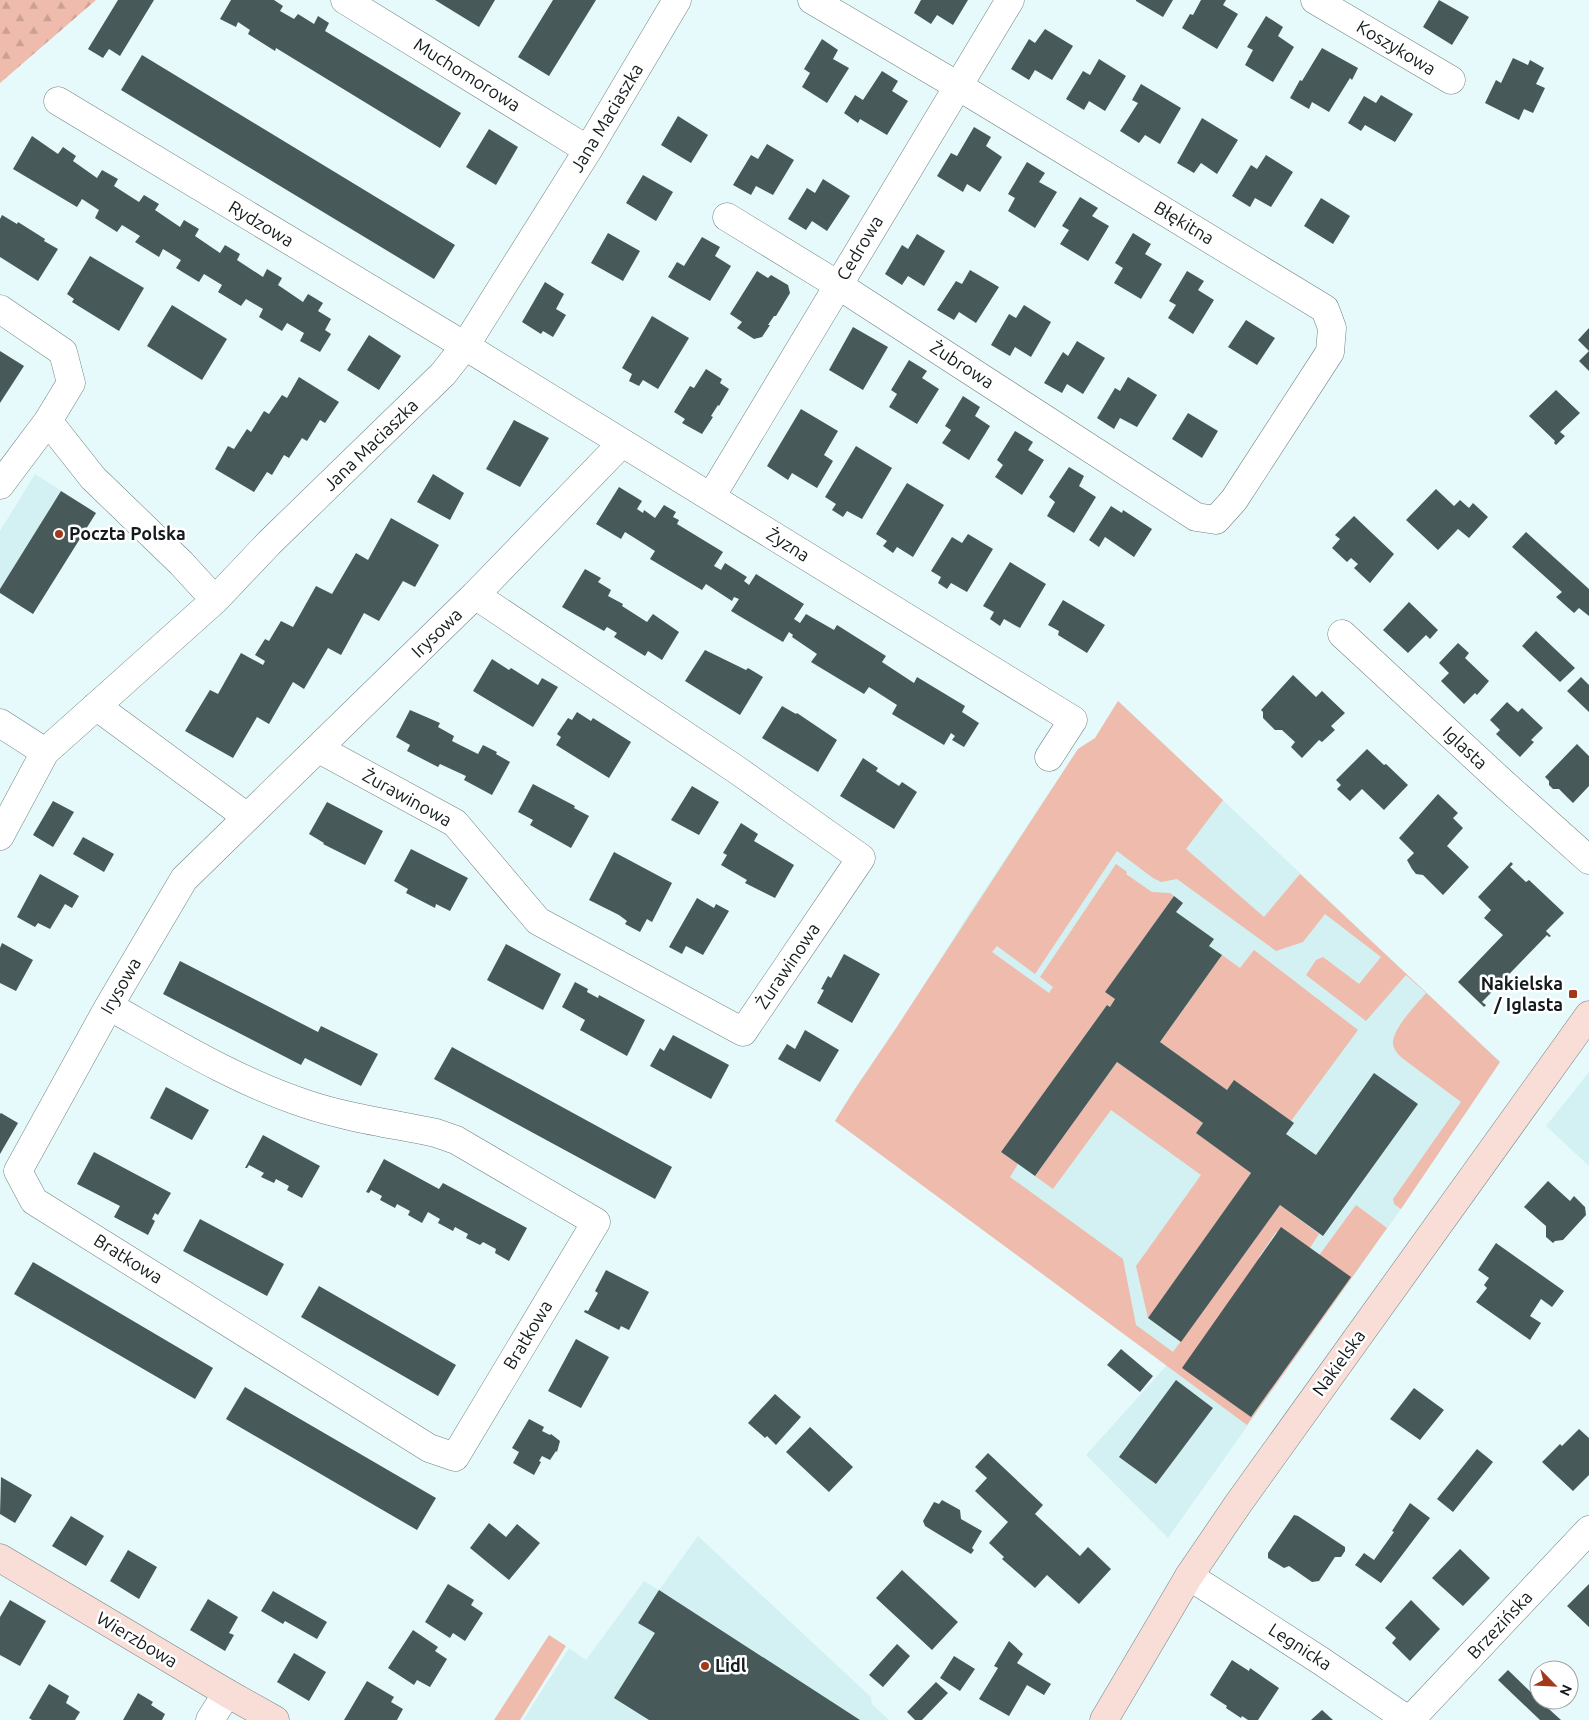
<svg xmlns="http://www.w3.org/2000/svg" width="1589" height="1720" font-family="Ubuntu,sans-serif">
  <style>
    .built { fill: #d3f1f2 }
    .green { fill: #eebbac }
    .forest { fill: url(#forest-firs) }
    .building { fill: #48595a }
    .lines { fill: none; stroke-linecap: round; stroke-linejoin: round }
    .street-casing { stroke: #708283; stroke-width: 29 }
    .secondary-casing { stroke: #708283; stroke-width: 29 }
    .street { stroke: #fff; stroke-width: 28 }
    .secondary { stroke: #f8ded6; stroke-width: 28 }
    .poi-dot { fill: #a1391a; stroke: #fff; stroke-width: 2 }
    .labels { text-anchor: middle; stroke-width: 5; stroke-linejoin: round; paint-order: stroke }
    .street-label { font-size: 18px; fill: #141b1c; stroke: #fff }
    .poi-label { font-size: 18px; font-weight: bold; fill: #141b1c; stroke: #fff; text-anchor: start }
  </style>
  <defs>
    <pattern id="forest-firs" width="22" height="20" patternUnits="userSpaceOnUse" patternTransform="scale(1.25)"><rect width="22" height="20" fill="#eebbac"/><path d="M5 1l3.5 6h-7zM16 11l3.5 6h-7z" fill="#cba093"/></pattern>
  </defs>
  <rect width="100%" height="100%" fill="#e6fafb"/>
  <path class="built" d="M35 474 96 513 33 614 0 593V531Z
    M1118 701 1500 1062 1401 1209 1168 1538 1086 1455 1167 1365 835 1121 857 1085 901 1021 972 909 1078 749 1095 738Z
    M1589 1072V1166L1546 1126Z
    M698 1536 871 1697 872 1704 889 1720H523L569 1648 586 1660 644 1581 659 1590Z"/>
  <path class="green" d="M1118 701 1223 800 1186 849 1264 917 1300 874 1500 1062 1401 1209 1394 1204 1393 1199 1461 1102 1402 1058C1398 1054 1394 1050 1393 1044 1392 1029 1416 1005 1426 993L1406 975 1366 1021 1306 975 1316 960 1323 957 1359 984 1381 957 1325 914 1303 942 1276 951 1177 879 1161 882 1153 878 1117 851 1035 974 997 946 992 952 1049 993 1053 987 1040 977 1116 864 1127 872 1126 874 1152 892 1170 893 1174 896 1105 992 1115 999 1110 1007 1107 1005 1001 1152 1018 1164 1010 1177 1123 1259 1136 1325 1173 1352 1280 1205 1319 1234 1306 1254 1276 1232 1259 1257 1273 1267 1301 1280 1356 1205 1387 1228 1247 1425 835 1121C856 1086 880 1053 902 1019 961 929 1019 839 1078 749L1095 738Z
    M1254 950 1358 1030 1291 1121 1234 1081 1227 1090 1160 1042 1222 955 1240 968Z
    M1117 1062 1203 1123 1196 1133 1251 1173 1148 1318 1136 1266 1201 1175 1111 1110 1053 1189 1035 1176Z
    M549 1635 566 1646 520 1720H494Z"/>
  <path class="forest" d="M0 0H96L0 83Z"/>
  <path class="building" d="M118 0H154L120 56 109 49 103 58 88 49Z
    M231 0H274L283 6 280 11 294 19 298 14 314 24 318 16 329 23 325 31 461 113 440 148 276 48 275 51 248 34 250 30 238 22 236 27 220 19Z
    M435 0H495L479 27Z
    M553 0H596L549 76 518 57Z
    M921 0H968L953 25 937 15 931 24 914 13Z
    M1136 0H1173L1163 17 1136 1Z
    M1201 0H1226L1223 5 1238 14 1217 49 1182 28 1190 14 1193 15Z
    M1439 0 1469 17 1452 45 1423 27Z
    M1266 16 1283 27 1278 36 1294 47 1273 82 1245 65 1253 50 1247 47Z
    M1045 29 1073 46 1052 80 1035 70 1029 80 1011 69 1029 39 1035 43Z
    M822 39 838 50 833 59 849 68 827 103 802 87 810 73 804 69Z
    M1322 48 1358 68 1352 80 1350 78 1329 112 1312 102 1309 109 1290 98 1300 80 1302 81Z
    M142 55 455 245 434 279 121 90Z
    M1513 58 1528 65 1530 60 1544 68 1536 84 1545 88 1533 113 1524 109 1519 120 1485 103 1496 80 1501 83Z
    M1099 59 1126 76 1105 111 1089 101 1084 110 1066 99 1083 71 1090 75Z
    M882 71 898 81 892 91 908 101 887 135 860 119 858 123 844 113 855 95 863 100Z
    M1141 84 1181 108 1160 144 1145 135 1139 143 1120 131 1138 103 1132 100Z
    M1381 95 1413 114 1395 142 1365 125 1361 131 1348 123 1364 96 1376 103Z
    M678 116 708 135 691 163 661 145Z
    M1202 118 1238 140 1217 174 1201 163 1194 173 1177 163Z
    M974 127 991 137 986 146 1002 157 980 192 967 184 963 192 937 176 951 153 957 156Z
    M489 129 518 147 496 185 466 167Z
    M32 136 58 154 63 147 76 156 73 161 97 178 102 170 118 179 114 186 139 202 144 195 159 204 155 210 180 227 184 220 199 229 195 236 220 253 225 245 240 254 237 260 263 277 267 269 282 278 278 285 303 302 308 294 323 303 318 311 331 319 325 330 331 334 320 352 300 341 304 333 287 323 282 331 259 317 263 309 246 299 241 306 218 292 222 285 204 274 199 282 176 268 181 260 163 249 159 257 135 242 140 236 122 225 117 232 95 218 99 210 82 199 77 207 13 169Z
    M767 144 794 160 773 195 756 186 751 195 733 185 751 155 758 159Z
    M1266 155 1293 172 1271 207 1255 198 1250 207 1232 196 1251 165 1257 169Z
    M1027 162 1045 173 1039 182 1057 192 1035 228 1008 211 1015 198 1008 194Z
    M643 175 673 192 656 221 626 203Z
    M823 179 850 196 827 231 812 221 806 230 788 219 807 188 815 193Z
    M1080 197 1098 208 1092 216 1109 226 1088 261 1060 244 1069 230 1062 226Z
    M1321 198 1350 216 1333 244 1304 226Z
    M2 215 17 224 18 222 45 239 44 241 58 249 38 281 0 257V219Z
    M608 233 640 251 623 281 591 263Z
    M1133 233 1151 244 1145 254 1162 264 1141 299 1114 283 1123 268 1115 263Z
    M917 234 945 251 924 286 908 276 902 285 885 274 902 245 908 249Z
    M702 237 720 247 715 256 731 266 710 301 668 277 677 262 684 266Z
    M90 256 144 288 119 331 72 302 74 299 67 294Z
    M970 270 999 287 976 323 959 312 954 320 937 310 956 281 962 284Z
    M757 271 768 278 771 275 788 285 790 293 776 316H774L768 325H770L762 337 754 339 737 328 742 322 730 314Z
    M1187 271 1204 281 1198 290 1214 300 1193 334 1168 318 1176 305 1169 301Z
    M545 282 564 294 556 309 566 315 553 337 543 331 541 334 522 322Z
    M172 305 227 339 202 380 147 346Z
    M1024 305 1051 322 1031 357 1015 347 1010 356 991 345 1009 314 1016 318Z
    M652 316 689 338 658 389 643 380 639 386 629 381 632 374 622 368Z
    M1246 320 1275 338 1257 365 1228 347Z
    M853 327 888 347 863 390 829 370Z
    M1589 328V351L1578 340Z
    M369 335 401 356 379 390 347 370Z
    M1077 341 1105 358 1083 394 1067 384 1062 393 1044 383 1063 352 1068 356Z
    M0 351 24 366 0 403Z
    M1589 351V371L1579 361Z
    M909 360 927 371 922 378 939 389 917 424 889 407 897 394 891 390Z
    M706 369 722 379 720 383 729 389 719 406 718 405 711 416 713 417 702 434 682 423 685 419 674 412 690 386 694 388Z
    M299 377 339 402 325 423 320 420 307 441 302 438 289 458 284 455 272 475 267 472 254 492 215 469 228 446 234 449 247 429 251 432 264 411 269 414 282 395 287 398Z
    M1128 377 1157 395 1137 427 1120 418 1114 429 1097 418 1115 388 1120 391Z
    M1556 390 1580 413 1560 432 1565 436 1556 445 1554 443 1555 441 1529 416Z
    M963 396 980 407 975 416 990 426 969 460 942 443 951 430 945 426Z
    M801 409 838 431 824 455 833 461 817 488 792 473 788 480 767 466Z
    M1188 413 1218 431 1202 458 1172 439Z
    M514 420 549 438 520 487 486 469Z
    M1015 431 1033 442 1028 450 1044 460 1022 495 995 477 1003 465 997 460Z
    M856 446 892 468 862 519 847 511 843 517 832 510 836 504 825 497Z
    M1069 467 1084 476 1079 486 1096 497 1074 533 1047 516 1055 502 1049 497Z
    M433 474 464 493 450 520 417 502Z
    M907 483 944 505 913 557 897 547 893 553 883 546 887 541 876 534Z
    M619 487 642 501 637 509 643 513 644 510 655 518 664 505 676 512 673 517 679 520 677 524 723 552 714 566 721 570 725 563 747 577 744 581 749 585 756 574 804 604 794 619 800 623 806 614 834 630 837 625 886 656 882 662 914 683 917 677 965 706 962 712 979 723 964 747 952 740 955 736 951 733 944 745 892 714 897 705 869 687 864 694 811 662 817 654 792 637 793 635 789 632 783 642 731 611 739 599 734 597 732 601 706 584 702 590 650 559 655 551 641 542 625 532 621 539 596 524Z
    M1436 489 1454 506 1460 500 1469 508 1473 503 1488 517 1469 538 1458 529 1438 550 1406 520Z
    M61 491 96 513 33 614 0 593V589Z
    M1111 506 1122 513 1123 510 1152 529 1134 557 1105 537 1099 547 1089 540Z
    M1354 516 1394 554 1370 583 1354 568 1358 564 1351 558 1347 562 1332 548 1340 539 1335 535Z
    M391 518 439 545 415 587 403 581 379 621 364 613 341 655 328 648 304 689 293 682 269 724 257 717 233 758 185 731 210 690 218 694 241 653 263 665 265 661 255 655 265 639 269 641 281 621 293 627 316 586 332 594 356 553 368 560Z
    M1526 532 1589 589V616L1579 608 1574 613 1556 597 1562 592 1512 547Z
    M968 534 993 549 967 592 951 583 947 589 938 583 941 577 931 571 952 537 962 543Z
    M1010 562 1046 584 1020 628 1004 619 1000 626 990 619 994 612 983 606Z
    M585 569 601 578 598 582 611 590 608 596 623 604 622 606 647 622 653 614 679 632 662 660 648 651 645 656 614 637 617 633 607 627 604 631 562 607Z
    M1063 600 1105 625 1087 653 1058 635 1059 631 1048 625Z
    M1409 602 1438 630 1430 639 1426 635 1408 653 1383 630Z
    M1536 631 1575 668 1560 682 1522 646Z
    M1458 643 1469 653 1465 658 1489 681 1477 695 1475 693 1464 704 1441 681 1449 673 1439 663Z
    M705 650 746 670 748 668 763 677 740 715 685 681Z
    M492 659 509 670 511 668 538 685 542 678 558 687 533 727 473 691Z
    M1293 675 1316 697 1322 691 1345 713 1331 726 1335 730 1322 742 1319 740 1302 758 1291 747 1295 742 1282 730H1275L1263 718V712L1261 710Z
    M1581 677 1589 685V712L1567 691Z
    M1507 702 1518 712 1522 708 1543 728 1531 740 1534 742 1520 757 1496 734 1500 730 1490 720Z
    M782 706 796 714 797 713 837 740 818 772 762 738Z
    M410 710 440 723 438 727 454 736 452 741 478 754 483 745 497 752 496 754 510 762 492 795 464 780 466 776 440 764 438 767 407 751 410 745 396 737Z
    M577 712 591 721 593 718 631 742 609 778 556 745 561 737 557 734 568 718 572 720Z
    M1577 744 1589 756V786L1573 803 1559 789H1553L1549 785V781L1545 777Z
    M1367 749 1384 765 1386 764 1408 785 1384 810 1362 789 1350 801 1337 789 1341 785 1336 780Z
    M863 758 878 768 876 771 888 779 899 786 902 782 917 792 894 829 840 796Z
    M533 784 575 806 574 808 589 816 571 848 530 825 533 820 518 812Z
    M692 786 719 802 699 835 671 820Z
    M1438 794 1458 813 1453 818 1463 828 1447 846 1469 867 1443 895 1423 875 1416 874 1412 869 1407 860 1414 853 1399 838Z
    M53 801 74 812 53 847 33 835Z
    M327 802 383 831 365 865 323 844 324 843 309 834Z
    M741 823 758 834 754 841 794 865 775 898 745 883 747 880 721 865 727 855 723 853Z
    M83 837 114 854 104 872 73 854Z
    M411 849 468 878 450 911 436 904 435 908 406 893 408 889 394 881Z
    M614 852 672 883 652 922 647 919 640 932 625 924 627 921 619 915 589 900Z
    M1511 862 1513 864 1510 867 1526 882 1529 880 1564 913 1546 931 1551 936 1549 937 1547 935 1482 1002 1486 1005 1484 1007 1458 982 1503 935 1484 918 1491 910 1478 897Z
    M40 874 79 896 72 908 65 904 50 929 38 923 35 927 17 917Z
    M1174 896 1183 903 1176 912 1214 939 1209 946 1222 955 1160 1042 1227 1090 1234 1080 1294 1123 1286 1134 1316 1155 1374 1073 1418 1104 1323 1236 1280 1205 1181 1342 1148 1318 1251 1173 1196 1133 1203 1123 1117 1062 1035 1176 1001 1152 1107 1005 1110 1007 1115 999 1105 992Z
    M697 898 714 908 716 904 729 911 703 955 686 946 682 954 669 947Z
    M2 943 33 960 16 991 0 983V948Z
    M506 944 561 974 543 1010 487 980Z
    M844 954 880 974 852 1023 817 1003 824 990 821 989 828 976 831 978Z
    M180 961 318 1032 321 1026 378 1054 361 1086 305 1058 301 1065 163 994Z
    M575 982 588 989 587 992 598 998 599 995 645 1020 627 1056 580 1030 585 1020 562 1007Z
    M805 1030 839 1050 820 1082 778 1059 787 1044 795 1049Z
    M673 1035 729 1065 711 1099 650 1066 660 1048 664 1051Z
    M452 1047 672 1167 655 1199 434 1079Z
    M166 1087 209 1110 192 1140 150 1118Z
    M1 1113 18 1123 0 1154V1114Z
    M263 1135 320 1166 302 1198 287 1190 289 1186 276 1179 274 1183 261 1177 264 1173 249 1165 247 1168H245Z
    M94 1152 171 1193 158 1215 155 1213 152 1219 155 1221 148 1235 114 1217 120 1206 77 1184Z
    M384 1159 439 1189 443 1183 527 1228 509 1261 495 1253 496 1249 483 1242 480 1245 466 1238 468 1234 455 1227 453 1231 438 1223 440 1219 428 1212 422 1223 408 1215 410 1211 397 1204 395 1208 380 1200 382 1196 371 1190 369 1193 366 1192Z
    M1548 1181 1570 1201 1574 1196 1585 1207 1586 1215 1563 1240 1555 1241 1553 1243 1546 1237V1226L1524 1207Z
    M200 1219 284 1264 267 1296 183 1251Z
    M1281 1227 1351 1277 1251 1417 1182 1368Z
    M1496 1243 1564 1291 1552 1307 1541 1299 1530 1316 1541 1323 1530 1340 1476 1302 1487 1288 1484 1285 1489 1278 1478 1270Z
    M33 1262 213 1368 195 1399 14 1294Z
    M606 1270 649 1292 629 1330 621 1326 619 1330 584 1312 585 1310 588 1311 598 1293 595 1291Z
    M319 1286 456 1365 438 1396 301 1317Z
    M576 1339 609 1357 581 1408 548 1391Z
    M1121 1349 1153 1376 1140 1392 1107 1365Z
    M1176 1380 1213 1408 1156 1484 1119 1457Z
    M245 1387 436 1498 417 1530 226 1419Z
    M1414 1388 1444 1410 1420 1440 1390 1419Z
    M775 1394 801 1417 776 1445 767 1436 765 1438 748 1423Z
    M529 1419 544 1427 542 1431 550 1435 551 1434 560 1441 557 1452 556 1451 550 1460 542 1456 539 1461 541 1462 534 1475 513 1463 519 1452 512 1448Z
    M810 1427 853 1467 829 1492 786 1452Z
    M1579 1429 1589 1438V1475L1573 1491 1542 1462 1560 1444 1562 1446Z
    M1477 1449 1493 1462 1453 1512 1437 1499Z
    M988 1453 1043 1505 1035 1514 1080 1556 1088 1547 1111 1569 1079 1604 1047 1575 1035 1588 1002 1559 1004 1557 989 1543 1008 1522 975 1491 987 1478 975 1467Z
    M1 1477 32 1495 15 1523 0 1514Z
    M942 1500 960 1510 961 1519 982 1531 972 1548 974 1550 971 1554 925 1526 923 1521 934 1502 939 1504Z
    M1410 1503 1430 1518 1381 1583 1355 1565 1364 1553 1374 1560 1394 1532 1392 1531Z
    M1294 1515 1298 1516 1345 1547V1551L1341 1557H1335L1319 1581 1312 1582 1289 1566 1284 1568 1268 1558V1553Z
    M71 1516 104 1536 86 1566 52 1546Z
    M489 1523 506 1537 517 1524 540 1543 509 1580 470 1548Z
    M1460 1549 1490 1578 1463 1606 1432 1578Z
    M128 1550 157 1567 139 1599 110 1581Z
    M902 1570 958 1622 932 1650 876 1598Z
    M448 1584 474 1600 471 1605 483 1613 465 1641 453 1633 450 1638 425 1622Z
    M1589 1584V1627L1567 1606Z
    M659 1590 860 1720H649L614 1698 655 1633 638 1623Z
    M273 1591 327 1622 317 1639 285 1621 283 1624 261 1611Z
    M208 1599 238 1617 229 1633 234 1635 225 1651 190 1630Z
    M10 1600 46 1621 20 1666 0 1655V1617Z
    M1411 1600 1440 1629 1410 1661 1392 1643 1396 1638 1385 1628Z
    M413 1630 438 1647 435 1651 447 1659 430 1687 417 1680 414 1685 388 1668Z
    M1009 1641 1023 1654 1017 1663 1051 1684 1044 1695 1027 1685 1009 1716 979 1699 998 1668 994 1666Z
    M897 1644 910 1656 883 1687 869 1675Z
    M294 1653 326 1672 309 1701 277 1682Z
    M954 1656 975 1669 960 1691 940 1678Z
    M1232 1660 1249 1671 1250 1668 1279 1688 1258 1720H1248L1242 1716 1241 1718 1226 1708 1227 1706 1210 1695Z
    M1508 1670 1539 1700 1561 1720H1540L1498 1680Z
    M367 1681 394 1697 391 1702 403 1709 397 1720H344Z
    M936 1682 948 1693 922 1720H915L907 1712Z
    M49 1684 69 1696 66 1703 80 1712 75 1720H32L29 1718Z
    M138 1693 153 1702 151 1705 165 1714 162 1720H123Z
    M1322 1710 1333 1720H1311Z"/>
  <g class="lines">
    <g class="street-casing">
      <path id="street" d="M345 0 588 150
        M1315 0 1451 80
        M58 101 465 346 1073 720 1049 757
        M727 217 838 285 1196 517 1216 520 1234 500 1330 352 1332 328 1325 309 958 86 812 0
        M0 309 63 352 71 383 48 421 0 485
        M48 421 93 478 181 563 215 600
        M711 497 1010 0
        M1342 634 1503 783 1589 860
        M96 706 247 817
        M0 723 45 752
        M319 749 455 823 538 921 743 1032 861 858 737 770 475 595
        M0 836 45 752 215 600 269 543 443 374 465 346 588 150 677 0
        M109 1006C173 1042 236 1081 306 1104 348 1118 393 1124 436 1133L456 1140 596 1222 455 1457 429 1448 34 1201 18 1171 109 1006 184 879 475 595 622 443
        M1189 1576 1321 1661 1408 1720
        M210 1720 227 1693
        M1410 1720 1589 1530"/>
    </g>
    <g class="secondary-casing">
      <path id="secondary" d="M0 1558 227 1693 275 1720
        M1104 1720 1189 1576 1238 1504 1589 1015"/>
    </g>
    <use href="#street" class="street"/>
    <use href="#secondary" class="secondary"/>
  </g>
  <g class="poi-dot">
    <circle cx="59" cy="534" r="5"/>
    <rect x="1568" y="989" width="10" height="10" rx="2.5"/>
    <circle cx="705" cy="1666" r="5"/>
  </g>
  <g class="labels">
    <g class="street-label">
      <text transform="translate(1396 48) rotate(31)" y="6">Koszykowa</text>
      <text transform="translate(467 75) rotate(32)" y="6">Muchomorowa</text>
      <text transform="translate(607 118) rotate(-59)" y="6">Jana Maciaszka</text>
      <text transform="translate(1184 223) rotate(31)" y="6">Błękitna</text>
      <text transform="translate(261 224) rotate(31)" y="6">Rydzowa</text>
      <text transform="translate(860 248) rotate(-59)" y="6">Cedrowa</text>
      <text transform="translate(962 365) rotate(33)" y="6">Żubrowa</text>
      <text transform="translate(371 445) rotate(-44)" y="6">Jana Maciaszka</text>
      <text transform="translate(788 545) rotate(32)" y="6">Żyzna</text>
      <text transform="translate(437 633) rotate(-44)" y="6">Irysowa</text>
      <text transform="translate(1465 748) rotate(43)" y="6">Iglasta</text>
      <text transform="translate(407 798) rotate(29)" y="6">Żurawinowa</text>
      <text transform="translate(788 966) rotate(-56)" y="6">Żurawinowa</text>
      <text transform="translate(121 986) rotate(-60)" y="6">Irysowa</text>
      <text transform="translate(128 1259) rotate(32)" y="6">Bratkowa</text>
      <text transform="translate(528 1335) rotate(-59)" y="6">Bratkowa</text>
      <text transform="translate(1339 1363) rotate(-54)" y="6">Nakielska</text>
      <text transform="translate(1500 1625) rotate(-47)" y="6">Brzezińska</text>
      <text transform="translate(137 1640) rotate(31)" y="6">Wierzbowa</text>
      <text transform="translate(1300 1647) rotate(33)" y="6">Legnicka</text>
    </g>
    <g class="poi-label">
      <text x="69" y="540">Poczta Polska</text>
      <text x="1563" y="990" text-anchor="end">Nakielska<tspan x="1563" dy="21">/ Iglasta</tspan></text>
      <text x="715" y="1672">Lidl</text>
    </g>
  </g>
  <g transform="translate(1554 1685) rotate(114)"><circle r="24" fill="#ffffff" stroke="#a1a4a4"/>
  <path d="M0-4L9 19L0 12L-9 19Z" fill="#a1391a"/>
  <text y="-8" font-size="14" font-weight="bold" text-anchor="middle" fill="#141b1c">N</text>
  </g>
</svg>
